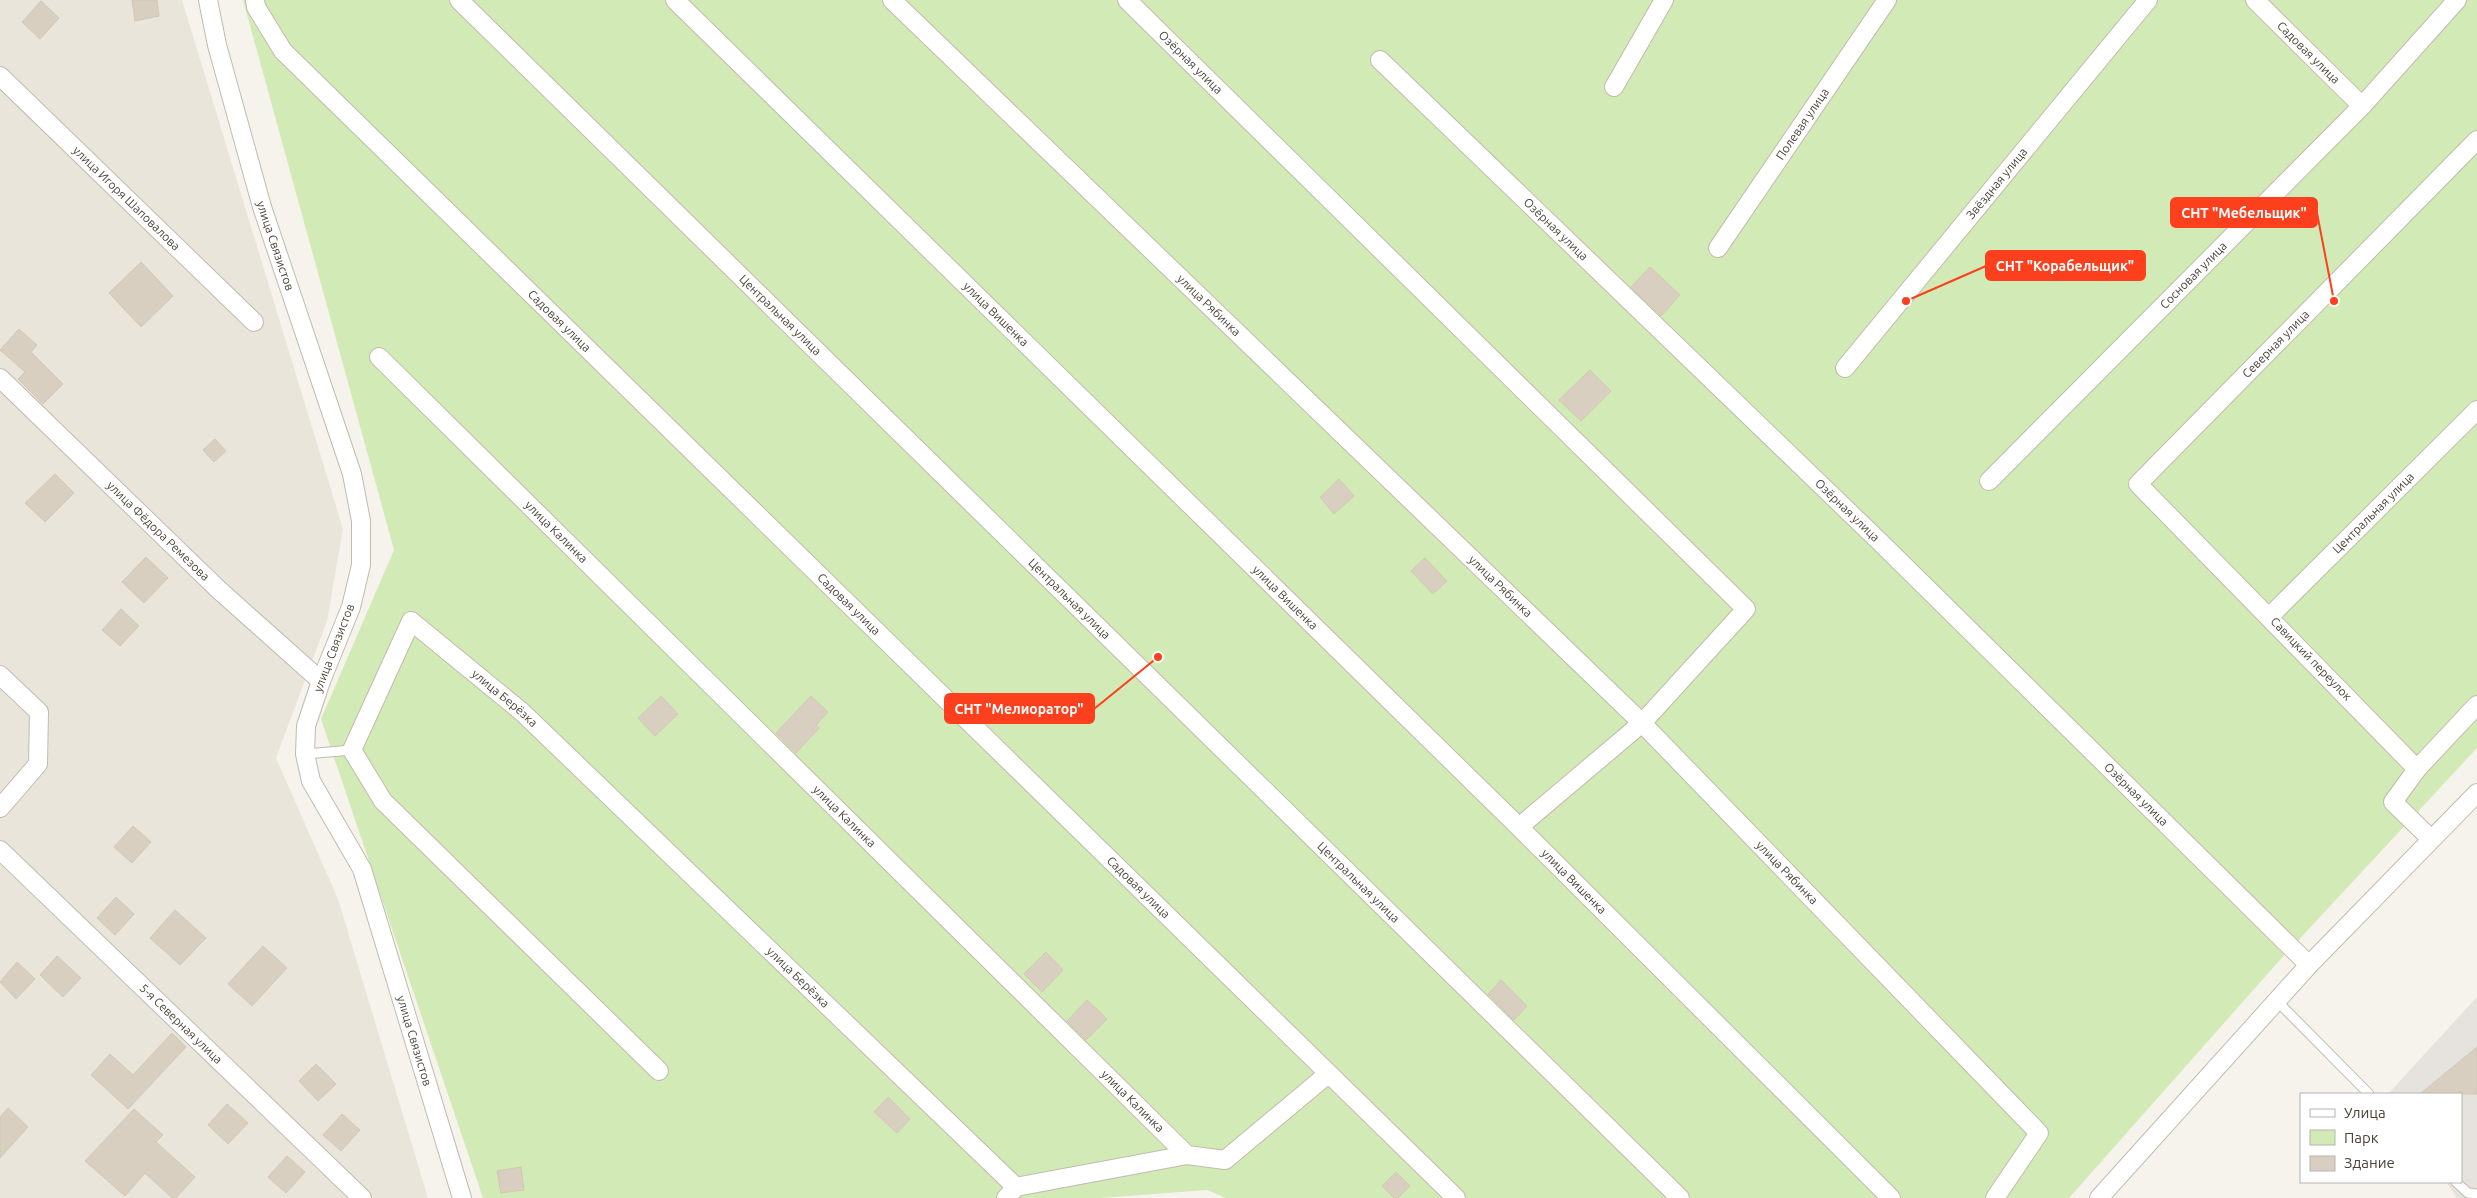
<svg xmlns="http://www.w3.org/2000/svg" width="2477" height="1198" font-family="Ubuntu,sans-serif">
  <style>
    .residential { fill: #eae5da }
    .industrial { fill: #e6e2dd }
    .green { fill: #d2eab5 }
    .building { fill: #d8cfc1; stroke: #d3c7b4 }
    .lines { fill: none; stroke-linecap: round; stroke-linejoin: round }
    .lane-casing { stroke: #c2bbae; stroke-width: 11 }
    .street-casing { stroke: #c2bbae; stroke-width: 20 }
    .lane { stroke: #fff; stroke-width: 9 }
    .street { stroke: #fff; stroke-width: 18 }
    .labels { text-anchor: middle; stroke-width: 5; stroke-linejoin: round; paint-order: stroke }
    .street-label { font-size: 12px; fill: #4b4439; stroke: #fff }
    .leader { fill: none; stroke: #fc3f1d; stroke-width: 2 }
    .callout-dot { fill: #fc3f1d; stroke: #fff; stroke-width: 2 }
    .callout { fill: #fc3f1d; stroke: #fc3f1d; stroke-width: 2 }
    .callout-label { font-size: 14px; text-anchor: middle; font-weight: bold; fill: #fff }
  </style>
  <rect width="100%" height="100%" fill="#f6f3ec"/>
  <path class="residential" d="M0 0H182L343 529 327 621 276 758 338 899 428 1198H0Z"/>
  <path class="industrial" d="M2477 997V1198H2457L2446 1182H2461V1094H2388Z"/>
  <path class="green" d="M243 0H2477V748L2279 961 2069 1198H1226L1207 1190 1100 1198H483L321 719 394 550Z"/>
  <path class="building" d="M132 0H157L159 16 135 21Z
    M41 1 59 18 40 39 22 22Z
    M141 262 173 296 141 327 109 293Z
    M1650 267 1680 295 1661 316 1631 287Z
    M19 329 37 345 31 352 63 384 43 404 18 379 25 372 0 350Z
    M1590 370 1611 391 1581 421 1559 400Z
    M215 439 226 451 214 462 203 450Z
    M55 474 74 493 45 522 25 503Z
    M1339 479 1354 496 1334 514 1320 497Z
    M146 557 168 578 144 603 122 582Z
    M1425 558 1447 581 1433 594 1411 571Z
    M121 609 139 626 120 646 102 630Z
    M661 696 678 714 655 736 638 718Z
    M811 696 828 712 816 725 819 728 796 753 776 733Z
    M133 826 151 842 132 863 114 847Z
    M116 897 134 914 115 935 97 918Z
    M175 910 206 938 180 965 150 938Z
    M263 946 287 968 252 1006 228 984Z
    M1046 952 1063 970 1042 992 1024 974Z
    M57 956 81 978 63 997 40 975Z
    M17 962 35 979 16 999 0 982Z
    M1501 980 1527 1006 1514 1020 1488 994Z
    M1087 1000 1107 1019 1086 1040 1067 1021Z
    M172 1033 186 1047 128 1109 91 1075 110 1054 133 1075Z
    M2477 1047V1094H2420Z
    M316 1064 336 1084 318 1101 299 1081Z
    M888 1097 910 1119 897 1133 874 1112Z
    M227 1104 248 1123 228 1144 208 1125Z
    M8 1108 28 1127 0 1158V1117Z
    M134 1109 163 1135 156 1142 195 1177 176 1198H172L145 1173 125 1196 85 1161Z
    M342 1114 360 1130 341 1151 323 1135Z
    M287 1156 305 1172 286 1193 268 1177Z
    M521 1167 524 1190 501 1193 497 1171Z
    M1396 1172 1410 1186 1398 1198H1394L1382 1186Z"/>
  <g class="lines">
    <g class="lane-casing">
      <path id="lane" d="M305 754 352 750
        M2277 1001 2369 1094
        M2456 1182 2468 1193 2477 1194"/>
    </g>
    <g class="street-casing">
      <g id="street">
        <path id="s1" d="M208 0 217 45 262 207 352 474 361 521V565L351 607 321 681 306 726 305 754 311 781 362 869 462 1198"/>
        <path id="s2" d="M255 0 256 7 283 51 1456 1198"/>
        <path id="s3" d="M459 0 1680 1198"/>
        <path id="s4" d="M675 0 1519 827 1891 1198"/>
        <path id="s5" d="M892 0 1642 723 2039 1133 1995 1198"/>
        <path id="s6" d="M1127 0 1746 609 1642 723 1519 827"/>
        <path id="s7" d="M2255 0 2362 106"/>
        <path id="s8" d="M1380 60 1878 540 2309 965"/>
        <path id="s9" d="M0 76 254 322"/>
        <path d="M1614 87 1664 0"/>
        <path id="s10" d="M1718 248 1887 0"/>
        <path id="s11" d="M379 357 1187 1155 1225 1160 1328 1074"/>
        <path id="s12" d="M1845 368 2148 0"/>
        <path id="s13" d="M0 378 219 590 321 681"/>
        <path id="s14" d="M1989 481 2362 106 2457 0"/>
        <path id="s15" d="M2270 616 2477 410"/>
        <path d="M0 675 39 712 38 764 0 808"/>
        <path d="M2417 769 2477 705"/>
        <path id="s16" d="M2431 839 2393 802 2417 769 2138 484 2477 140"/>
        <path id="s17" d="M0 850 362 1198"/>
        <path id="s18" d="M659 1071 383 801 352 750 411 621 522 712 1016 1187 1187 1155"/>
        <path d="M1006 1198 1016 1187"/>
        <path d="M2099 1198 2309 965 2477 793"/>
      </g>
    </g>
    <use href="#lane" class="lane"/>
    <use href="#street" class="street"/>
  </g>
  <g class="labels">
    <g class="street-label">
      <text dy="4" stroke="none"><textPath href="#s7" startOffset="75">Садовая улица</textPath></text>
      <text dy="4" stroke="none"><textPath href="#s6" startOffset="89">Озёрная улица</textPath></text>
      <text dy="4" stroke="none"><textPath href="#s10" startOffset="150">Полевая улица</textPath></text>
      <text dy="4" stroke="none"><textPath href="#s12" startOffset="239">Звёздная улица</textPath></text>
      <text dy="4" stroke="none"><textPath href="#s9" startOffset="176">улица Игоря Шаповалова</textPath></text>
      <text dy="4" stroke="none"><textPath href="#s8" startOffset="244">Озёрная улица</textPath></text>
      <text dy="4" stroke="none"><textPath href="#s1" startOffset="255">улица Связистов</textPath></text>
      <text dy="4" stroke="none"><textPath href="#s14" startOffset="290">Сосновая улица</textPath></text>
      <text dy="4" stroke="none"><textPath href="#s5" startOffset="440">улица Рябинка</textPath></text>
      <text dy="4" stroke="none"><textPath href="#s4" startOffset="449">улица Вишенка</textPath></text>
      <text dy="4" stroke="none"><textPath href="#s3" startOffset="450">Центральная улица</textPath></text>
      <text dy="4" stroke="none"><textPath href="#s2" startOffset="445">Садовая улица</textPath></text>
      <text dy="4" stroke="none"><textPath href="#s16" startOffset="689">Северная улица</textPath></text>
      <text dy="4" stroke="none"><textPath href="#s8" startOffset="649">Озёрная улица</textPath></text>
      <text dy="4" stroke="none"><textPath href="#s15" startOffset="146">Центральная улица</textPath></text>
      <text dy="4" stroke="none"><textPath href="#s13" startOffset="220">улица Фёдора Ремезова</textPath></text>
      <text dy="4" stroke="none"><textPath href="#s11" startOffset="249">улица Калинка</textPath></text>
      <text dy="4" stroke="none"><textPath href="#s5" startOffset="845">улица Рябинка</textPath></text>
      <text dy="4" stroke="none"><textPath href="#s4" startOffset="854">улица Вишенка</textPath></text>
      <text dy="4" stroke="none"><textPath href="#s3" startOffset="855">Центральная улица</textPath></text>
      <text dy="4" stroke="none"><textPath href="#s2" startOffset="850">Садовая улица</textPath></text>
      <text transform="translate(334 648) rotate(-69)" y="4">улица Связистов</text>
      <text transform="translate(2311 659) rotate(46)" y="4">Савицкий переулок</text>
      <text dy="4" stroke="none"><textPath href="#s18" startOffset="709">улица Берёзка</textPath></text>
      <text dy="4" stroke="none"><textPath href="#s8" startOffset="1054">Озёрная улица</textPath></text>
      <text dy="4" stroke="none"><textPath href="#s11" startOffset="654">улица Калинка</textPath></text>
      <text dy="4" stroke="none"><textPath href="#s5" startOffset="1250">улица Рябинка</textPath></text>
      <text dy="4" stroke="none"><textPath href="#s4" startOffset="1259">улица Вишенка</textPath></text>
      <text dy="4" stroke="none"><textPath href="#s3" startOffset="1260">Центральная улица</textPath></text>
      <text dy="4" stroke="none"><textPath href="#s2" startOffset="1255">Садовая улица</textPath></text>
      <text dy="4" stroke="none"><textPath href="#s18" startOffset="1114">улица Берёзка</textPath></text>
      <text dy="4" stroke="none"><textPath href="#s17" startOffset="251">5-я Северная улица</textPath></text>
      <text dy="4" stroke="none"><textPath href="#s1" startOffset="1095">улица Связистов</textPath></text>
      <text dy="4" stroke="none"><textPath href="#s11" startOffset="1059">улица Калинка</textPath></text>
    </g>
  </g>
  <path class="leader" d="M2334 301L2317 213M1906 301L1986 266M1158 657L1094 709"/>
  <g class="callout-dot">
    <circle cx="2334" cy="301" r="5"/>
    <circle cx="1906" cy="301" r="5"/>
    <circle cx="1158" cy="657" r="5"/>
  </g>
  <g class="callout">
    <rect x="2171" y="198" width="146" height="29" rx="5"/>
    <rect x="1986" y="251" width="159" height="29" rx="5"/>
    <rect x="945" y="694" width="149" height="29" rx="5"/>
  </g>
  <g class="callout-label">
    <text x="2244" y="218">СНТ "Мебельщик"</text>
    <text x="2065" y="271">СНТ "Корабельщик"</text>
    <text x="1019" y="714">СНТ "Мелиоратор"</text>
  </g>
  <rect x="2300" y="1093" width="162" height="90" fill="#ffffff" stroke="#b7b4b0"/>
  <rect x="2310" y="1109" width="25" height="8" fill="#ffffff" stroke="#b7b4b0"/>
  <text x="2344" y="1118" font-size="15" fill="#4b4439">Улица</text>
  <rect x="2310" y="1130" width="25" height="15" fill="#d2eab5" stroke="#b7b4b0"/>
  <text x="2344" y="1143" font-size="15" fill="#4b4439">Парк</text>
  <rect x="2310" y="1156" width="25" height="15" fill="#d8cfc1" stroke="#b7b4b0"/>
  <text x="2344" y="1168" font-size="15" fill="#4b4439">Здание</text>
</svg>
